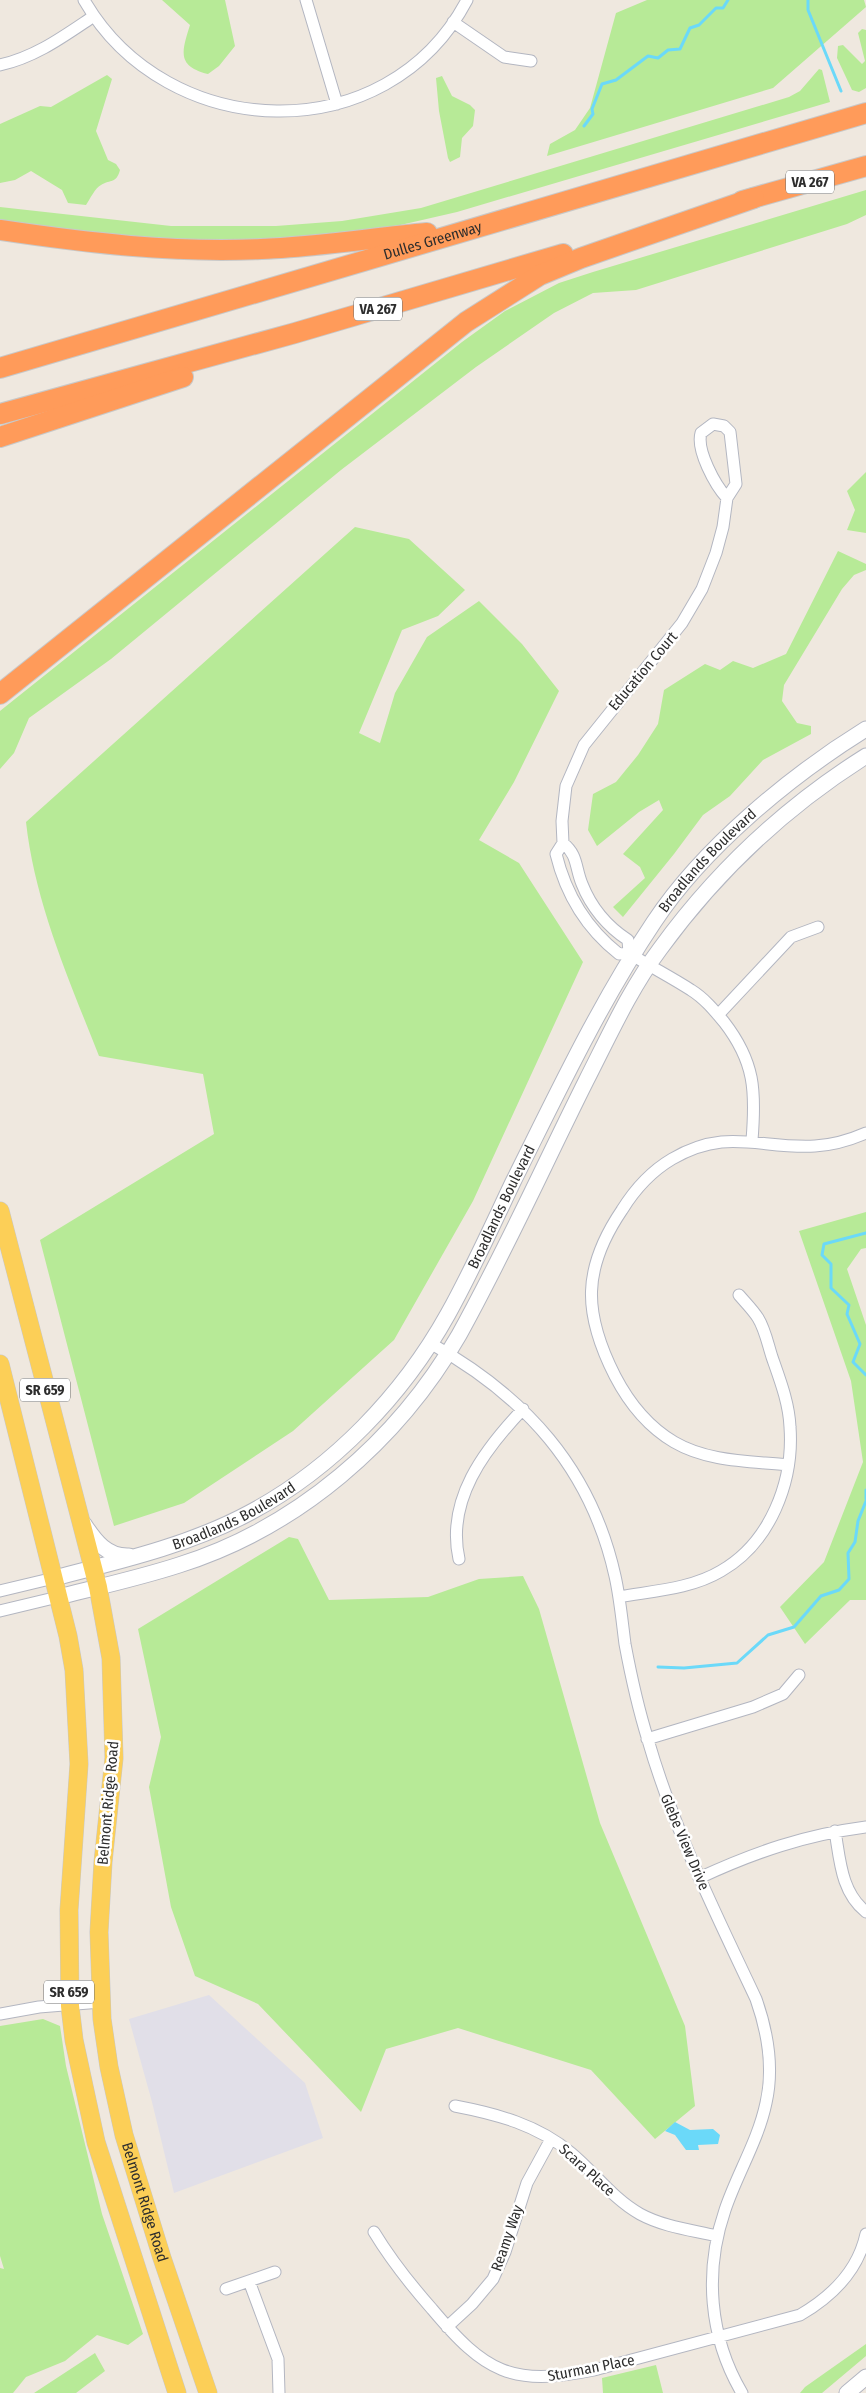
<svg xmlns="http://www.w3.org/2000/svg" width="866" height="2393" font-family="'Fira Sans Condensed',sans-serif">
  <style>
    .industrial { fill: #e1dfe8 }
    .green { fill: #b7ea97 }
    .water { fill: #6bd9f9 }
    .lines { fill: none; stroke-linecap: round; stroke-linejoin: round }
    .stream { stroke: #6bd9f9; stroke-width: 3 }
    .street-casing { stroke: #b3b6c1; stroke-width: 13 }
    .secondary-casing { stroke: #b3b6c1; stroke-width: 17 }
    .primary-casing { stroke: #c8c8c8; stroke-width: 19 }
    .highway-casing { stroke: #c8c8c8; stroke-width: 22 }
    .street { stroke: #fff; stroke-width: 11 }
    .secondary { stroke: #fff; stroke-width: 15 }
    .primary { stroke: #fccf57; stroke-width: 18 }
    .highway { stroke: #ff9b5a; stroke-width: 20 }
    .labels { text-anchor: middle; stroke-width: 5; stroke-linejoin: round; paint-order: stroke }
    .shield { fill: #fff; stroke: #6c6c6c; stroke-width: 1 }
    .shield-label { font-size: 14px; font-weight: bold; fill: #2d2d2d }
    .street-label { font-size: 15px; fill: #2d2d2d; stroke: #fff }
  </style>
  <rect width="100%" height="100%" fill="#efe8df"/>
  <path class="industrial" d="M209 1995 305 2083 323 2138 174 2193 152 2102 129 2019Z"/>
  <path class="green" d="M162 0H225L235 46 219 66 208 74C176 66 182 51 190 25Z
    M647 0H864L866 7 773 88 547 156 550 144 575 130 590 108 616 13Z
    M862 29 866 30V88L859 92 852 90 837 58 838 46 843 45 862 64 865 61 858 33Z
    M819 69 822 70 830 102 457 212 383 229 239 243 147 242 0 220V207L171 226H276L342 221 421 208 789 97 800 91Z
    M107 75 112 79 96 131 108 160 116 164 120 170C116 184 111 179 101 185 95 188 90 199 86 205L68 203 62 190 31 171 15 180 0 183V124L40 106 51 107Z
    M442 76 452 96 470 105 475 110 473 126 462 138 460 157 450 162 448 158 439 111 436 78Z
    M866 190V215L847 224 636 290 593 293 554 313 476 367 341 470 111 659 29 718 14 753 0 769V711L462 342 505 311 559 283 593 272Z
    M866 472V533L847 530 855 510 847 491Z
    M355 527 409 539 465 590 438 616 402 630 359 733 380 743 395 693 427 637 479 601 522 644 559 691 514 782 479 840 519 863 583 962 473 1201 394 1340 293 1431 184 1503 114 1526 40 1240 214 1134 203 1074 99 1056C69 980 35 903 26 822Z
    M838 551 866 564V570L854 575 842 589 784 685 782 701 797 723 811 726V734L763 760 730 796 703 815 674 854 623 917 613 907 645 878 640 867 623 854 663 810 659 800 639 812 597 846 588 830 593 794 616 782 638 755 658 724 664 690 705 664 720 670 733 661 753 668 786 654Z
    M866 1212V1248L861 1249 847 1269 866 1325V1600H850L805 1644 780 1607 824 1562 863 1462 851 1381 799 1231Z
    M289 1537 298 1539 329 1600 428 1597 479 1579 523 1576 539 1609 600 1823 685 2026 695 2106 655 2139 591 2070 458 2028 386 2049 361 2112 258 2004 195 1976 171 1907 149 1787 161 1737 138 1629Z
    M43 2019 60 2026 66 2066 102 2214 143 2334 128 2345 97 2335 65 2361 26 2377 13 2393H0V2268L4 2269 0 2256V2026Z
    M866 2344V2356L822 2393H800L805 2387Z
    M95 2353 105 2371 76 2393H34Z
    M656 2365 663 2393H603L602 2378Z"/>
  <path class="water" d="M675 2122 690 2130 713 2129 720 2135 718 2144 698 2145 699 2150H686L675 2135 665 2131Z"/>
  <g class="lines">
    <path class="stream" d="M808 0V10L841 91
      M584 126 593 114 592 109 602 84 616 80 648 56 658 58 668 50 680 49 690 28 699 25 716 8H723L728 0
      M866 1233 824 1244 822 1255 831 1264V1288L849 1305 847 1314 860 1344 853 1362 866 1375
      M866 1490V1499
      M658 1667 684 1668 737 1663 768 1635 794 1627 821 1596 839 1590 849 1579 848 1553 855 1542 858 1521 866 1501"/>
    <g class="street-casing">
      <path id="street" d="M84 0C167 144 387 152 467 0
        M306 0 337 104
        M453 22 504 57 531 61
        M0 65C36 57 64 36 94 16
        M563 843 562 821 566 786 584 745 682 623 702 589 716 553 723 527 727 498 736 484 730 432 724 426 713 424 701 433C696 450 715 485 727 498
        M563 843C578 855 575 867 582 884 591 907 608 927 628 940L629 953 619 954C586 928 566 895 556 854Z
        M629 953C649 966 671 977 691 990 704 998 714 1010 724 1022 755 1062 756 1091 752 1140
        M718 1015 791 937 818 927
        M430 1343C525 1396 591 1468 615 1576 620 1598 622 1621 625 1644 631 1676 638 1708 648 1740 674 1830 716 1914 756 1999 768 2033 774 2068 766 2103 758 2141 737 2174 725 2210 704 2271 709 2337 742 2393
        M788 1465C750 1461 708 1462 674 1442 647 1426 629 1403 615 1376 583 1313 582 1269 622 1210 635 1189 650 1172 672 1159 727 1127 759 1149 815 1146 833 1145 850 1140 866 1133
        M459 1559C446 1500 484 1450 523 1409
        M0 1591 54 1578
        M619 1597C652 1591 691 1589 721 1571 770 1543 794 1482 790 1427 789 1403 780 1380 772 1357 768 1345 765 1329 758 1318 753 1310 745 1302 739 1295
        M0 1611 58 1597
        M647 1739 753 1707 783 1694 799 1675
        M835 1831C840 1860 841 1892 866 1912
        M699 1878C755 1852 805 1835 866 1827
        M0 2014 39 2007 101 2002
        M455 2106C497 2114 538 2125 571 2153 595 2173 613 2199 640 2214 664 2227 692 2230 717 2236
        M374 2232C391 2260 410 2284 432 2309 485 2372 511 2387 594 2370L800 2315C831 2297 858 2271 866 2234
        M249 2281 278 2359 279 2393
        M226 2289 275 2272
        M447 2327 472 2304 493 2279 505 2252 527 2183 551 2139"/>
    </g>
    <g class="secondary-casing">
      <g id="secondary">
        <path d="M84 1524C95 1541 107 1557 129 1556"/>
        <path id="s1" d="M54 1578C121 1561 190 1545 251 1512 333 1468 403 1395 448 1314 472 1271 492 1226 513 1182 557 1094 599 1004 654 922 703 848 790 776 866 729"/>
        <path d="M58 1597C98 1587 139 1578 179 1565 297 1528 398 1441 459 1335 505 1252 544 1165 586 1081 609 1036 630 989 660 949 716 872 785 807 866 756"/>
        <path d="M847 2393 866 2377"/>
      </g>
    </g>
    <g class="primary-casing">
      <g id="primary">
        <path id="s2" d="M0 1211 98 1587 111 1658 114 1758 103 1862 99 1932 102 2019 109 2067 124 2135 162 2258 208 2393"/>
        <path d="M0 1364 68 1636 74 1670 79 1764 69 1910 70 2006 74 2040 96 2142 177 2393"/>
      </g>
    </g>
    <g class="highway-casing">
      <g id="highway">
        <path d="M742 201 866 166"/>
        <path d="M0 230C87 243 173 253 261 249 317 247 372 238 427 233"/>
        <path id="s3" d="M0 368 866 113"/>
        <path d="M0 414 295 333 563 254"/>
        <path d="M0 437 183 377"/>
        <path d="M0 694 466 322 540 275 581 258 754 198"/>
      </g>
    </g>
    <use href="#street" class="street"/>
    <use href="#secondary" class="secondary"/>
    <use href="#primary" class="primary"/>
    <use href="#highway" class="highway"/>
  </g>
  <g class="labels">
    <g class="shield">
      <rect x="786" y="170.5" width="48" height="23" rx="4"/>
      <rect x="354" y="297.5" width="48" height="23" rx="4"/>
      <rect x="20" y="1378.5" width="50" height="23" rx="4"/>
      <rect x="44" y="1980.5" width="50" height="23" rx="4"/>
    </g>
    <g class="shield-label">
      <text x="810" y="187">VA 267</text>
      <text x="378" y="314">VA 267</text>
      <text x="45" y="1395">SR 659</text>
      <text x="69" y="1997">SR 659</text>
    </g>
    <g class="street-label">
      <text dy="5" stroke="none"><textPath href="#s3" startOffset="451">Dulles Greenway</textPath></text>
      <text transform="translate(643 671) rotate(-50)" y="5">Education Court</text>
      <text dy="5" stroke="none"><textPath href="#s1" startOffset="1016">Broadlands Boulevard</textPath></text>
      <text dy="5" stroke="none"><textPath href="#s1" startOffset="611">Broadlands Boulevard</textPath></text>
      <text dy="5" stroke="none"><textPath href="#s1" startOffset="191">Broadlands Boulevard</textPath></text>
      <text transform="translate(108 1803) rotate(-85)" y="5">Belmont Ridge Road</text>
      <text transform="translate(685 1842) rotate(67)" y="5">Glebe View Drive</text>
      <text transform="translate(587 2170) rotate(42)" y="5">Scara Place</text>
      <text dy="5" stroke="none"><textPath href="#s2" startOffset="1011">Belmont Ridge Road</textPath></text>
      <text transform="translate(507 2238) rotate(-71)" y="5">Reamy Way</text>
      <text transform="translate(591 2368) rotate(-11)" y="5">Sturman Place</text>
    </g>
  </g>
</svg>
